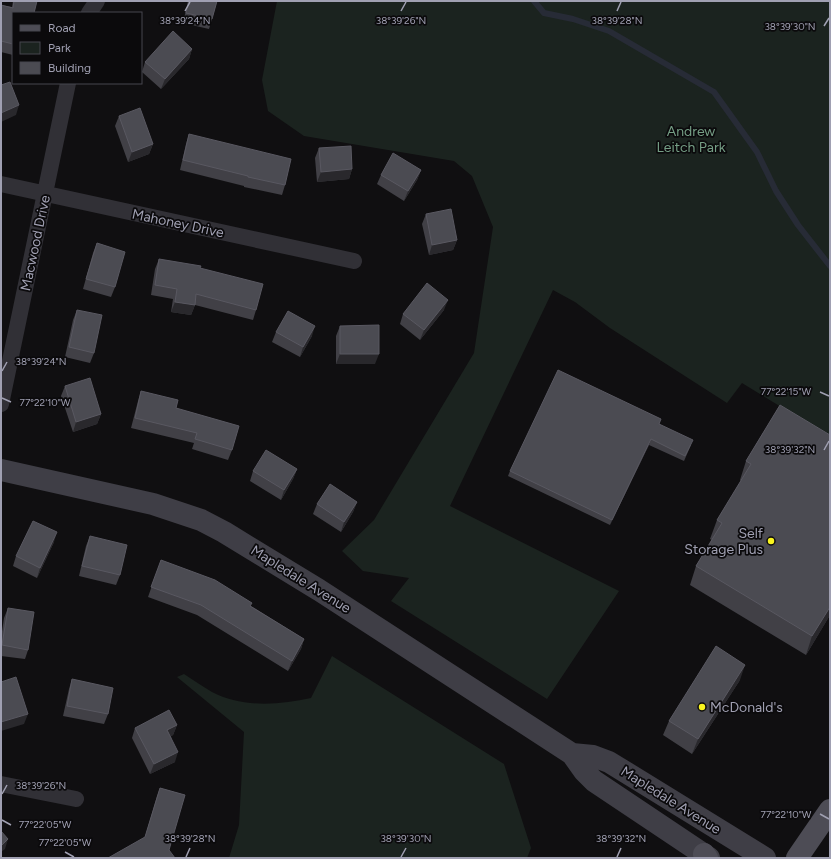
<svg xmlns="http://www.w3.org/2000/svg" width="831" height="859" font-family="Figtree,sans-serif">
  <style>
    .green { fill: #1b231f }
    .lines { fill: none; stroke-linecap: round; stroke-linejoin: round }
    .stream { stroke: #272b36; stroke-width: 6 }
    .street { stroke: #313036; stroke-width: 16 }
    .secondary { stroke: #3f3e46; stroke-width: 22 }
    .primary { stroke: #4d4c55; stroke-width: 22 }
    .wall { fill: #414046 }
    .shaded-wall { fill: #29282c }
    .building { fill: #4b4b52; stroke: #595861 }
    .ticks { fill: none; stroke: #a0a0b2; stroke-width: 1.5 }
    .poi-dot { fill: #f9f51f; stroke: #0b0a0c; stroke-width: 1.5 }
    .labels { text-anchor: middle; stroke-width: 3.5; stroke-linejoin: round; paint-order: stroke }
    .park-label { font-size: 14px; fill: #759e85; stroke: #0b0a0c }
    .street-label { font-size: 14px; fill: #a0a0b2; stroke: #0b0a0c }
    .poi-label { font-size: 14px; fill: #a0a0b2; stroke: #0b0a0c; text-anchor: end }
    .ticks-label { font-size: 10px; text-anchor: middle; fill: #a0a0b2; stroke: #0b0a0c; stroke-width: 3.5; stroke-linejoin: round; paint-order: stroke }
  </style>
  <rect width="100%" height="100%" fill="#100f11"/>
  <path class="green" d="M277 1H830V437L742 383 727 403 610 328 575 302 553 290 450 506 619 591 547 699 391 601 409 578 363 571 342 551 374 520 474 353 493 227 472 176 454 161 304 136 268 111 262 80Z
    M332 656 504 764 531 848 527 858H229L239 825 244 732 177 677 184 674C193 680 202 686 212 692 242 708 279 705 311 698Z"/>
  <g class="lines">
    <path class="stream" d="M534 1 544 13 573 19 609 31 714 92 757 152 776 191 798 225 830 266"/>
    <path class="street" d="M89 13 97 1
      M1 184 354 261
      M1 404 68 83
      M1 784 76 799"/>
    <path class="secondary" d="M1 470 153 504 201 520 224 532 319 590 572 754 584 771 594 781 709 858
      M572 754 593 756 609 762 765 858"/>
    <path class="primary" d="M704 854 707 858
      M797 858 830 810"/>
  </g>
  <path class="wall" d="M13 1H37L13 13V55L1 52V5L12 7Z
    M188 1H217L212 19 209 29 183 23Z
    M192 49 189 59 161 89 142 72 145 62Z
    M119 116 153 144 149 154 128 162 115 126Z
    M189 134 285 185 282 195 244 187V186L180 170 186 144Z
    M319 148 352 169 349 179 317 182 315 158Z
    M421 170 417 180 404 201 377 184 381 175Z
    M426 214 457 240 453 250 429 255 422 224Z
    M97 243 115 287 111 297 83 289 93 253Z
    M159 259 200 268 256 310 253 320 195 305 191 315 171 312 173 299 151 295 155 269Z
    M77 310 94 353 90 363 65 357 73 320Z
    M444 310 420 340 400 324 403 314Z
    M340 326 375 364H336V336Z
    M276 332 312 336 300 357 272 342Z
    M65 386 101 414 97 424 73 432 61 396Z
    M141 391 176 408 232 450 228 460 192 449 194 443 131 428 138 401Z
    M780 405 830 615 806 655 690 585 696 566 712 540 710 539 717 520 741 481 740 480 746 461Z
    M659 424 691 445 684 461 649 445 610 525 508 476 510 471Z
    M297 469 293 479 281 500 250 481 253 471Z
    M357 502 353 512 341 532 313 514 317 504Z
    M90 536 120 575 116 585 79 576 86 546Z
    M54 542 37 578 13 566 16 556Z
    M161 560 251 606 304 639 301 649 288 671 197 615 148 597Z
    M8 608 28 650 25 659 1 656V638L4 618Z
    M72 679 108 714 104 724 63 716 69 689Z
    M740 680 692 754 663 735 669 721Z
    M177 725 173 735 171 736 175 762 150 774 132 738 135 728Z
    M160 788 185 795 145 837 157 796Z"/>
  <path class="shaded-wall" d="M192 49 189 59 161 89 165 79Z
    M19 105 16 115 1 122V113Z
    M153 144 149 154 128 162 132 152Z
    M352 169 349 179 317 182 321 172Z
    M421 170 417 180 404 201 408 191Z
    M457 240 453 250 429 255 432 245Z
    M448 300 444 310 420 340 424 330Z
    M175 302 195 305 191 315 171 312Z
    M315 326 312 336 300 357 303 347Z
    M340 354H379L375 364H336Z
    M101 414 97 424 73 432 76 422Z
    M651 439 649 445 610 525 612 520Z
    M297 469 293 479 281 500 284 490Z
    M357 502 353 512 341 532 344 522Z
    M57 532 54 542 37 578 40 568Z
    M830 607V615L806 655 812 636Z
    M304 639 301 649 288 671 292 661Z
    M745 665 740 680 692 754 698 739Z
    M28 714 24 724 1 731V722Z
    M177 725 173 735 164 740 167 730Z
    M178 752 175 762 150 774 154 764Z
    M8 839 5 849 1 852V846Z"/>
  <path class="building" d="M14 1H37L34 13H13V44L1 41V5L13 8Z
    M189 1H217L212 19 186 13Z
    M173 31 192 49 165 79 145 62Z
    M10 82 19 105 1 113V85Z
    M140 108 153 144 132 152 119 116Z
    M189 134 291 159 285 185 248 177V176L183 160Z
    M351 146 352 169 321 172 319 148Z
    M393 153 421 170 408 191 381 175Z
    M451 209 457 240 432 245 426 214Z
    M97 243 125 252 115 287 86 279Z
    M159 259 201 266 200 268 263 284 256 310 196 294 195 305 175 302 177 289 155 285Z
    M427 283 448 300 424 330 403 314Z
    M77 310 102 315 94 353 69 347Z
    M288 311 315 326 303 347 276 332Z
    M379 325V354H340V326Z
    M558 370 661 419 659 424 693 440 685 456 651 439 612 520 510 471Z
    M90 378 101 414 76 422 65 386Z
    M141 391 178 400 176 408 239 426 232 450 195 439 197 433 135 418Z
    M780 405 830 435V607L812 636 696 566 722 523 717 520 751 464 746 461Z
    M266 450 297 469 284 490 253 471Z
    M330 484 357 502 344 522 317 504Z
    M33 521 57 532 40 568 16 556Z
    M90 536 127 545 120 575 82 566Z
    M161 560 215 580 252 603 250 606 304 639 292 661 201 605 151 587Z
    M8 608 34 612 28 650 2 645Z
    M716 646 745 665 698 739 669 721Z
    M16 677 28 714 1 722V682Z
    M72 679 113 688 108 714 67 706Z
    M169 710 177 725 167 730 178 752 154 764 135 728Z
    M160 788 185 795 169 850 175 858H108L145 837Z
    M1 831 8 839 1 846Z"/>
  <path class="ticks" d="M185 11 190 2M401 11 406 2M617 11 621 2M824 26 829 18M2 371 7 362M820 392 829 396M2 398 11 402M824 450 829 441M2 794 7 785M820 814 829 819M2 820 11 825M65 852 74 857M186 857 190 848M401 857 406 848M617 857 621 848"/>
  <g class="poi-dot">
    <circle cx="771" cy="541" r="4"/>
    <circle cx="702" cy="707" r="4"/>
  </g>
  <g class="labels">
    <g class="park-label">
      <text x="691" y="136">Andrew<tspan x="691" dy="16">Leitch Park</tspan></text>
    </g>
    <g class="street-label">
      <text transform="translate(178 223) rotate(12)" y="5">Mahoney Drive</text>
      <text transform="translate(35 243) rotate(-78)" y="5">Macwood Drive</text>
      <text transform="translate(301 579) rotate(32)" y="5">Mapledale Avenue</text>
      <text transform="translate(671 800) rotate(32)" y="5">Mapledale Avenue</text>
    </g>
    <g class="poi-label">
      <text x="763" y="538">Self<tspan x="763" dy="16">Storage Plus</tspan></text>
      <text x="710" y="712" text-anchor="start">McDonald's</text>
    </g>
  </g>
  <g class="ticks-label">
    <text x="185" y="24">38°39'24"N</text>
    <text x="401" y="24">38°39'26"N</text>
    <text x="617" y="24">38°39'28"N</text>
    <text x="790" y="30">38°39'30"N</text>
    <text x="41" y="365">38°39'24"N</text>
    <text x="786" y="395">77°22'15"W</text>
    <text x="45" y="406">77°22'10"W</text>
    <text x="790" y="453">38°39'32"N</text>
    <text x="41" y="789">38°39'26"N</text>
    <text x="786" y="818">77°22'10"W</text>
    <text x="45" y="828">77°22'05"W</text>
    <text x="190" y="842">38°39'28"N</text>
    <text x="406" y="842">38°39'30"N</text>
    <text x="621" y="842">38°39'32"N</text>
    <text x="65" y="846">77°22'05"W</text>
  </g>
  <rect width="831" height="859" fill="none" stroke="#a0a0b2" stroke-width="4"/>
  <rect x="12" y="12" width="130" height="72" fill="#0b0a0c" stroke="#47464e"/>
  <rect x="20" y="25" width="20" height="6" fill="#4d4c55" stroke="#47464e"/>
  <text x="48" y="32" font-size="12" fill="#a0a0b2">Road</text>
  <rect x="20" y="42" width="20" height="12" fill="#1b231f" stroke="#47464e"/>
  <text x="48" y="52" font-size="12" fill="#a0a0b2">Park</text>
  <rect x="20" y="62" width="20" height="12" fill="#4b4b52" stroke="#47464e"/>
  <text x="48" y="72" font-size="12" fill="#a0a0b2">Building</text>
</svg>
